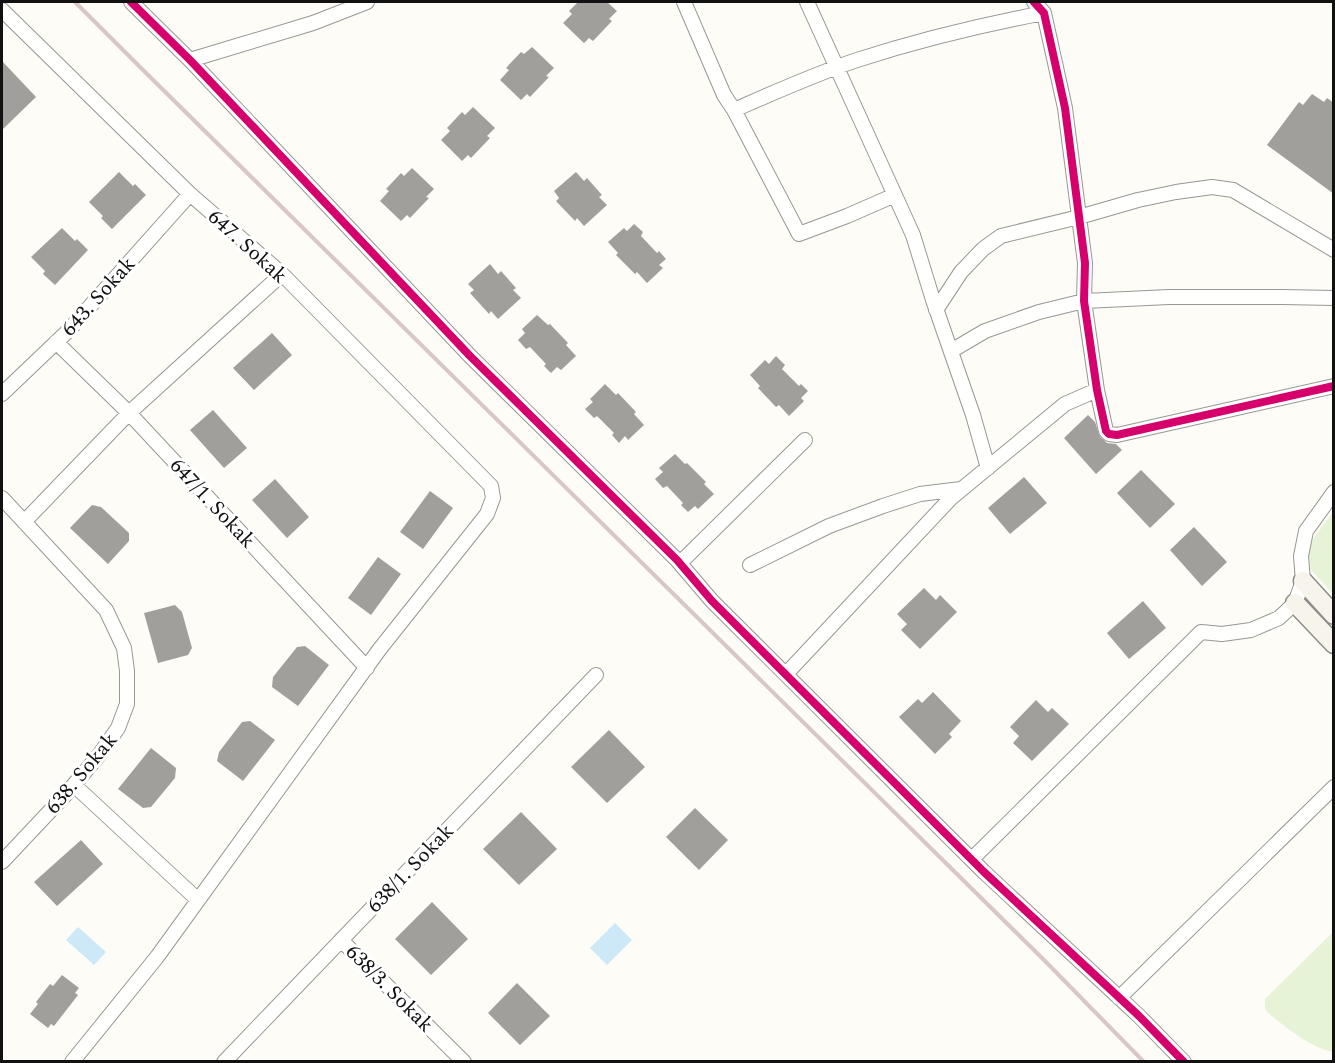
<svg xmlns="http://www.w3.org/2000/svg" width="1335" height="1063" font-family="Spectral,serif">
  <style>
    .green { fill: #e7f3d7 }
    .water { fill: #cde8f7 }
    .building { fill: #a19f9c }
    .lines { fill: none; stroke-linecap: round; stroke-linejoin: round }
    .street-casing { stroke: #979795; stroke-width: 16 }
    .secondary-casing { stroke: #8e8d8b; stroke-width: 21 }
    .street { stroke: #fffffe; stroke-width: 14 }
    .secondary { stroke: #f6f4eb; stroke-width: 18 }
    .rail { stroke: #d9c6c7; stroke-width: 4 }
    .cycleway-casing { stroke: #fff; stroke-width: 11 }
    .cycleway { stroke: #d6006c; stroke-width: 8 }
    .labels { text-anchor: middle; stroke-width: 6; stroke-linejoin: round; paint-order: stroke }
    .street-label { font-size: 21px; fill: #111; stroke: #fff }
  </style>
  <rect width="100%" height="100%" fill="#fdfcf7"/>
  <path class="green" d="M1333 512V594L1311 570 1307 547Z
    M1333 932V1052C1307 1046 1288 1029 1267 1012L1265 1008V999Z"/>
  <path class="water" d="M615 923 632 940 607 965 590 948Z
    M78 927 106 952 94 965 66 940Z"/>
  <path class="building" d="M578 2H607L617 11 609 19 612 21 593 41 589 38 584 43 563 23 572 14 569 11Z
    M532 47 554 68 546 76 549 77 530 97 527 94 521 100 500 80 509 70 506 68 521 52 524 54Z
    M2 61 36 97 2 130Z
    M1312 94 1324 102 1327 98 1334 103V194L1267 145 1299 102 1303 105Z
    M473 107 495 128 487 136 490 138 471 158 468 155 462 161 441 140 450 131 447 128 462 112 465 115Z
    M412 168 434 189 426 197 429 198 410 218 407 215 401 221 380 201 389 191 386 189 401 173 404 176Z
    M119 172 133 186 135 184 146 195 112 229 101 218 103 216 89 202Z
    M576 172 584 181 587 178 602 195 599 197 607 205 584 226 577 218 575 221 556 201 559 198 554 191Z
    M634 224 643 232 641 236 657 253 659 251 666 259 659 265 663 268 647 283 637 272 635 274 616 255 618 253 608 242 624 228 627 231Z
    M62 228 75 241 77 239 88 250 55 285 43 274 45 271 31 257Z
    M490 264 498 274 501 271 516 288 513 290 521 298 498 319 491 311 489 314 470 293 474 290 468 284Z
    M537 315 548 325 550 324 568 343 566 345 576 356 561 370 557 367 551 373 544 366 546 364 530 347 526 349 518 340 525 333 522 329Z
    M272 333 292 355 254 390 233 368Z
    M776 356 785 365 782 369 799 386 801 384 808 391 801 398 804 401 789 416 779 405 776 407 758 388 760 386 750 375 765 360 769 364Z
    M605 384 616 395 618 393 636 412 634 414 644 425 628 440 625 436 619 443 612 435 614 433 597 416 594 418 585 409 593 402 590 399Z
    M213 410 247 448 224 468 190 430Z
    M1088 415 1095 422 1100 437 1107 443 1116 444 1122 450 1096 474 1064 438Z
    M675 454 685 464 687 463 706 482 704 484 714 494 698 509 695 506 688 512 681 505 683 503 667 486 663 488 655 479 663 472 659 468Z
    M1141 470 1175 504 1150 528 1117 493Z
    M1024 477 1047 503 1010 534 988 508Z
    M275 479 309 517 287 538 252 500Z
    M430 491 453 508 423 549 400 532Z
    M92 505 101 507 129 533V541L108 564 70 528Z
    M1194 527 1227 562 1202 586 1170 550Z
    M378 557 401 574 371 615 348 598Z
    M924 588 936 600 940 595 957 612 920 649 901 630 907 624 897 614Z
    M1143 601 1166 628 1129 659 1107 633Z
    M175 605 182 612 192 648 188 655 158 663 144 613Z
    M305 646 329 665 298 706 272 687 273 677 297 647Z
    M933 692 961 721 949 734 952 737 935 754 899 717 918 699 922 703Z
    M1036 700 1048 712 1052 708 1069 724 1032 761 1013 743 1019 736 1010 727Z
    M250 721 275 740 243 781 217 761 219 752 242 722Z
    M609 730 645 767 607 803 571 767Z
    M151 748 176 768 175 778 151 807 143 808 118 789Z
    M695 808 728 840 699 870 666 837Z
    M521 812 557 849 519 885 483 849Z
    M81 840 103 864 57 906 34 882Z
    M432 902 468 939 431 975 395 939Z
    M62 975 79 988 75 993 78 995 54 1026 51 1024 48 1028 30 1014 38 1004 36 1002 50 984 53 986Z
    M517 983 550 1016 520 1045 488 1013Z"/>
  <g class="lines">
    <g class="street-casing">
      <path id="street" d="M131 2 190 60 470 356 677 560 712 601 984 872 1139 1016 1184 1062
        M684 2 724 95 734 110 799 234 847 216 895 195
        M807 2 913 235 933 300 973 415 988 468
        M1034 2 1044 13 1065 108 1085 263 1084 301 1097 390 1106 431 1109 434 1117 435 1334 386
        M2 10 190 194 282 274 491 486 493 498 487 514 379 650 157 957 72 1062
        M190 60 313 23 367 2
        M734 110C775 92 815 74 857 60 919 40 981 25 1044 13
        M936 310 961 272 983 249 1001 236 1079 217 1138 200 1176 192 1212 187 1233 190 1334 250
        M56 342 129 413 367 668
        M951 351 985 331 1039 312 1084 301 1169 297H1282L1334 298
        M2 394 68 331 190 194
        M2 498 106 610 124 648 127 671V704L118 728 99 755 67 793 2 862
        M24 522 129 413 282 274
        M680 563 805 440
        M750 565 829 526 883 506 920 494 961 489
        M786 674 951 498 1065 404 1097 390
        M74 785 198 900
        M972 859 1201 632 1222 634 1251 630 1279 618 1295 603 1303 581 1301 556 1306 531 1334 492
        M341 940 464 1062
        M1119 998 1334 787
        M224 1062 596 675"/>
    </g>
    <g class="secondary-casing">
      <path id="secondary" d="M1303 581 1334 615
        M1295 603 1334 644"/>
    </g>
    <use href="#street" class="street"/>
    <use href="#secondary" class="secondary"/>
    <path class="rail" d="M75 2 145 72 1045 961 1144 1062"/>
    <g class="cycleway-casing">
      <path id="cycleway" d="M131 2 190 60 470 356 677 560 712 601 984 872 1139 1016 1184 1062
        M1034 2 1044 13 1065 108 1085 263 1084 301 1097 390 1106 431 1109 434 1117 435 1334 386"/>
    </g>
    <use href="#cycleway" class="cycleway"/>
  </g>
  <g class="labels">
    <g class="street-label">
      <text transform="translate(248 246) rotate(42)" y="7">647. Sokak</text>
      <text transform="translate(98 296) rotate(-48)" y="7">643. Sokak</text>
      <text transform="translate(213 503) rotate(47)" y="7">647/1. Sokak</text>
      <text transform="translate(81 773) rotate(-50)" y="7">638. Sokak</text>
      <text transform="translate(410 868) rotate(-46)" y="7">638/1. Sokak</text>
      <text transform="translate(390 988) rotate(45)" y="7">638/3. Sokak</text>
    </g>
  </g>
  <rect width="1335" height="1063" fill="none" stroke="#111111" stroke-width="6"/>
</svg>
